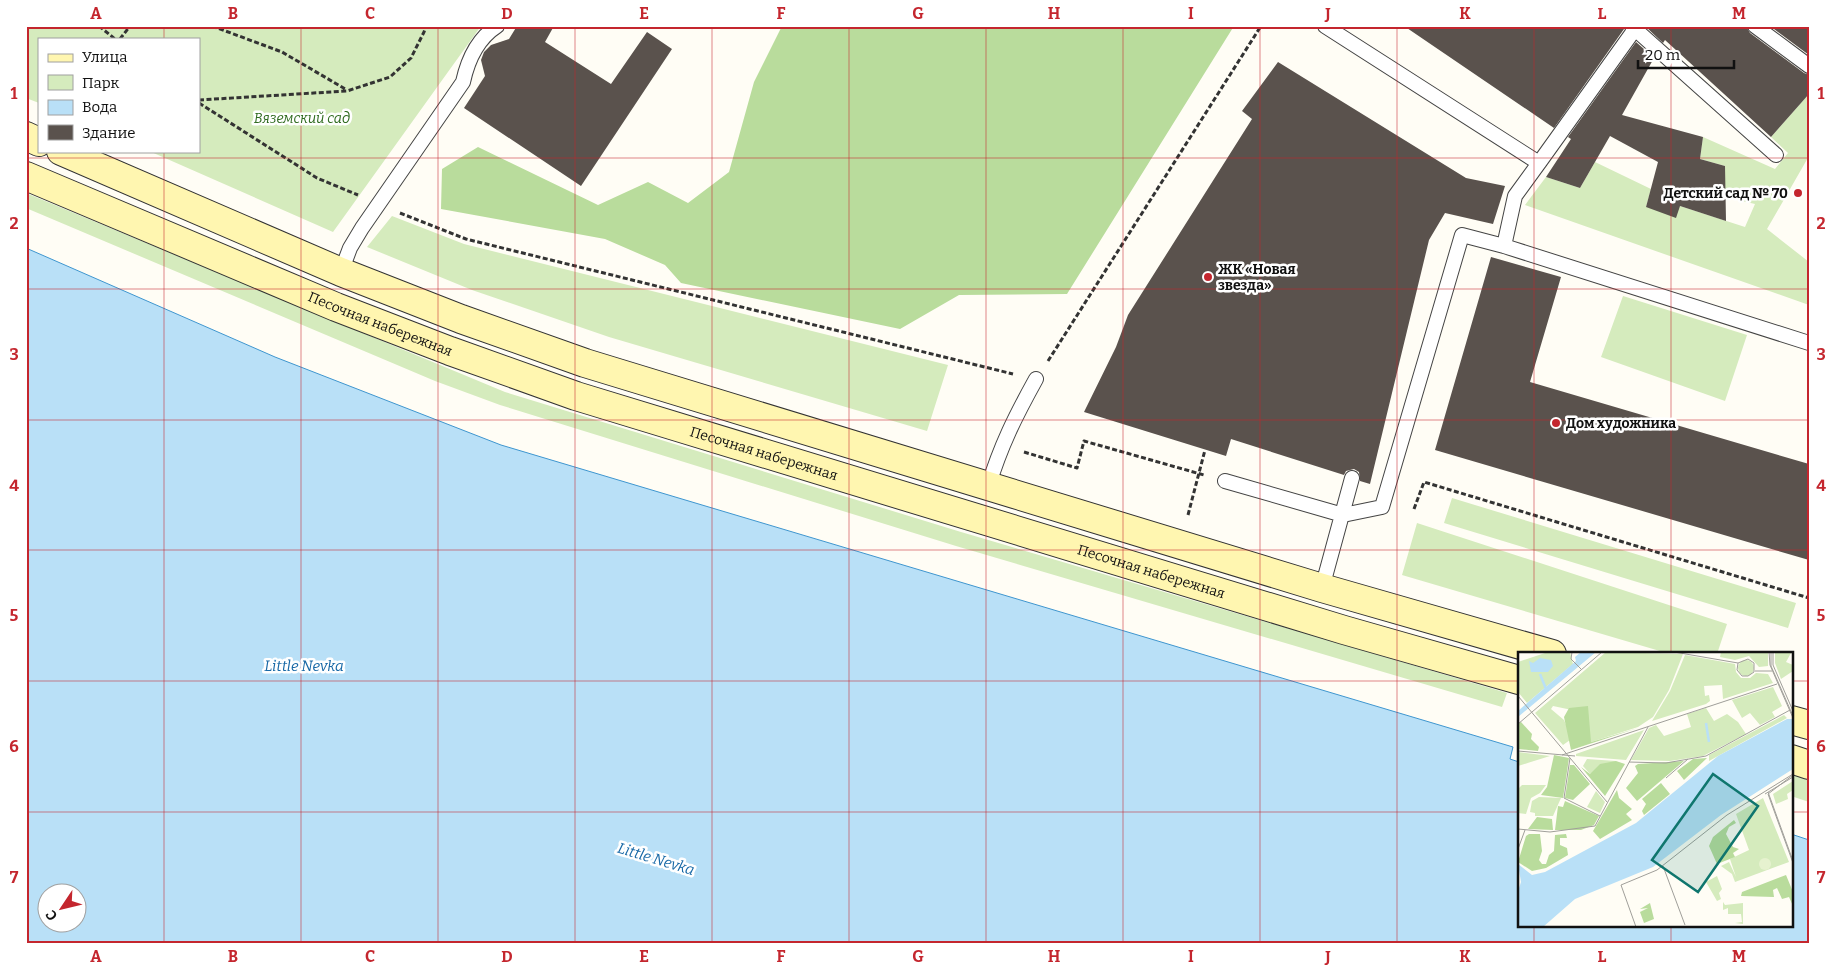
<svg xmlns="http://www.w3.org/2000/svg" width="1835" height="970" font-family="Bitter,serif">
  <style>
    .green { fill: #d5ebbd }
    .forest { fill: #b9dc9c }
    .water { fill: #b9e0f7; stroke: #3f96cf; fill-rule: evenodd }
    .building { fill: #5a524d }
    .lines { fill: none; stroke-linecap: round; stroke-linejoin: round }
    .service-casing { stroke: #444; stroke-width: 16 }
    .secondary-casing { stroke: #333; stroke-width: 30 }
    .path { stroke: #333; stroke-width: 3; stroke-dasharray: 5 2.5; stroke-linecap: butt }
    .service { stroke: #fff; stroke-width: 14 }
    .secondary { stroke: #fff6b0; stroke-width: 28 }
    .grid { fill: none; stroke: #c4262e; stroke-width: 1; stroke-opacity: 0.55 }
    .poi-dot { fill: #c4262e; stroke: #fff; stroke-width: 2 }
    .labels { text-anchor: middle; stroke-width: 5; stroke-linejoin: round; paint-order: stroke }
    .park-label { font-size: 14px; font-style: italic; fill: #2f6b1f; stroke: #fff }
    .poi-label { font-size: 14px; font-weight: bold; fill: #111; stroke: #fff; text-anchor: start }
    .street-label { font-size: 14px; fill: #111; stroke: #fff }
    .water-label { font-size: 15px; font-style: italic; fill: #1768a6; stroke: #fff }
    .inset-river { fill: none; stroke: #b9e0f7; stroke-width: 2.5 }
    .inset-road { fill: none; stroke: #a09f9a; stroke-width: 1 }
    .view { fill: #0f766e; fill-opacity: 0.15; stroke: #0f766e; stroke-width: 2.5 }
    .inset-edge { fill: none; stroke: #111; stroke-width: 2.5 }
    .neatline { fill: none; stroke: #c4262e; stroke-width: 2 }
    .grid-label { font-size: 16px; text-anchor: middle; font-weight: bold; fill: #c4262e }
  </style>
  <rect width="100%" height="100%" fill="#fffdf5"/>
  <path class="green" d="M26 26H481L333 232 149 151H199V39H39V103L26 98Z
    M1809 94V156L1767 229 1809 262V305L1525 205 1546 177 1580 188 1595 162 1651 189 1646 207 1680 206 1745 227 1755 204 1725 197V166L1700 159 1703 137 1775 169 1788 153 1771 137Z
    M26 193 505 392 961 532 1507 693 1502 707 956 546 500 405 435 381 26 208Z
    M392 216 464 244 948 365 927 431 609 337 472 290 367 247Z
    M1623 296 1747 335 1725 401 1601 357Z
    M1452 498 1796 603 1788 628 1444 523Z
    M1417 523 1727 624 1717 654H1670L1402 575Z
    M1791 774 1809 779V802L1791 796Z"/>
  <path class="forest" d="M782 26H1234L1067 294 959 295 900 329 681 283 665 265 605 239 441 209 442 169 478 147 598 205 648 182 688 203 729 172 754 82Z"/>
  <path class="water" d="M26 248 275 357 501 445 1513 747 1510 759 1519 762V926H1791V834L1809 840V944H26ZM48 892H78V922H48Z"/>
  <path class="building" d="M517 26H554L545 42 611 84 647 32 672 49 581 186 464 108 485 76 481 60 484 52 491 45 509 39Z
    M1404 26H1623L1624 29 1554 128Z
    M1645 26H1746L1750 33 1804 73 1809 75V94L1771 137 1665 40 1663 43Z
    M1770 26H1809V55Z
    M1636 42 1654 58 1622 115 1703 137 1700 159 1725 166 1726 221 1680 206 1676 218 1646 207 1658 162 1610 136 1580 188 1546 177 1571 139 1568 137Z
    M1278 62 1466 178 1505 186 1493 224 1445 213 1429 240 1370 484 1360 481 1359 472 1354 469 1346 471 1344 475 1231 439 1226 456 1084 412 1116 347 1128 315 1252 119 1242 111Z
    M1491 257 1561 277 1530 382 1809 464V560L1435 450Z"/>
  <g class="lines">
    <g class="service-casing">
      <path id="service" d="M1325 26 1539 163 1515 196 1504 246 1809 343
        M1755 26 1809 66
        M1635 29 1776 155
        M1539 163 1635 29 1632 26
        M341 272 350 248 362 228 463 82C468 59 477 39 497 26
        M1225 481 1343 515 1382 507 1462 235 1504 246
        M988 487C1001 445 1015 417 1036 379
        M1322 588 1352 478"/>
    </g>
    <g class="secondary-casing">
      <g id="secondary">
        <path d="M26 136 39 142"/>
        <path d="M61 151 341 272 461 319 585 363 1322 588 1552 654"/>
        <path id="s1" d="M26 176 336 307 450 351 576 396 1344 630 1519 680"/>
        <path d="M1791 720 1809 725"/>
        <path d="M1791 759 1809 765"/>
      </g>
    </g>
    <path class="path" d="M99 26 115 39
      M212 26 282 52 347 90
      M120 39 130 26
      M199 100 347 91 390 77 411 58 424 32 426 26
      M199 103 317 178 358 195
      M400 213 466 239 1013 374
      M1048 361 1261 26
      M1024 452 1077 468 1084 441 1204 475
      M1414 509 1424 482 1809 598
      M1188 515 1205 450"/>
    <use href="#service" class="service"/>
    <use href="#secondary" class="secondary"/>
  </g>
  <path class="grid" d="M164 26V39M301 26V944M438 26V944M575 26V944M712 26V944M849 26V944M986 26V944M1123 26V944M1260 26V944M1397 26V944M1534 26V654M1671 26V654M164 151V944M26 158H1809M26 289H1809M26 420H1809M26 550H1809M26 681H1519M1791 681H1809M26 812H1519M1791 812H1809M1534 926V944M1671 926V944"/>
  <g class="poi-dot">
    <circle cx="1798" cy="193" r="5"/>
    <circle cx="1208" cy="277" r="5"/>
    <circle cx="1556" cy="423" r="5"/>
  </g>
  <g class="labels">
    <g class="park-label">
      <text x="302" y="123">Вяземский сад</text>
    </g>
    <g class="poi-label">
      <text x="1788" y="198" text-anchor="end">Детский сад № 70</text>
      <text x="1218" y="274">ЖК «Новая<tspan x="1218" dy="16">звезда»</tspan></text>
      <text x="1566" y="428">Дом художника</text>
    </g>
    <g class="street-label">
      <text dy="5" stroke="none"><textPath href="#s1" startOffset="384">Песочная набережная</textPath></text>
      <text dy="5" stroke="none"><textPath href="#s1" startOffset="789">Песочная набережная</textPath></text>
      <text dy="5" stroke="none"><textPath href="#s1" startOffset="1194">Песочная набережная</textPath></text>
    </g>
    <g class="water-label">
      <text x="304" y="671">Little Nevka</text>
      <text transform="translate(656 859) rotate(17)" y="5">Little Nevka</text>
    </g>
  </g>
  <g transform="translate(1518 652)">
    <rect width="275" height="275" fill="#fffdf5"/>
    <path d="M30 0H52L55 12 9 51 0 40V10ZM88 0 165 2 151 38 135 65 120 75 73 90 54 58 35 54 33 57 46 68 50 77 52 88 45 93 17 61ZM203 0H250V14L241 15 231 4 217 8 202 5ZM257 0 273 1 268 10 275 13V19L263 27 257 11ZM167 3 217 12 218 20 223 26H232L238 21 250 22 255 31 205 47 204 33 186 34 187 44 191 43 192 49 188 52 134 69 152 39ZM220 16a8 8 0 1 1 16 0a8 8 0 1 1-16 0ZM255 35 264 54 254 60 257 65 242 73 232 61 224 66 214 48ZM188 56 196 69 209 62 220 70 228 82 185 104 152 109 113 108 131 76 138 73 146 84 173 75 169 62ZM266 63 269 66 191 109V103ZM126 78 108 108 58 104V102ZM0 100 32 104 0 114ZM69 107 98 109V110L72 122 65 114ZM275 129V138L269 142 270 147 258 152 255 142ZM4 133H28L22 141 13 146 8 162 0 161V137ZM78 139 87 150 82 161 69 155ZM21 145 43 146 35 164H17V161L12 160 14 149ZM245 146 271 210 217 230 214 222 203 214 211 210 218 225 212 207 231 198 218 162ZM199 224 204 237 201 241 203 247 199 249 188 230ZM205 250 207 253 225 251V272L217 271 224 270 223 262H210V256L205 258Z" fill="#d5ebbd"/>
    <path d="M70 54 73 90 120 76 53 98 46 65 51 56ZM3 70 14 82 13 87 21 95 20 99 0 97V71ZM36 103 51 106 45 146 23 143 29 135ZM189 106 166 128 159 119 175 107ZM98 109 107 112 87 144 63 115 72 122 82 112ZM166 109 119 149 108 136 120 121 117 114 120 112ZM52 113H56L72 132 55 148 47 146ZM143 131 152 142 126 163 124 159 128 152 124 147ZM99 138 101 146 114 157 108 162 114 168 82 187 75 179ZM47 149 81 164 76 173 63 178H37L40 154 45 155ZM19 165 34 167 35 178 10 177ZM216 168 218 171 211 175 208 182 215 195 221 197 215 201 217 205 199 212 191 194 195 185ZM11 182H22L24 199 21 208 24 212H28L31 203 36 199 37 183 48 182 49 186H42V193L49 196 50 203 28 216 14 219 0 210 8 184ZM268 223 275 240V254L271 245 264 247 259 236 255 238 256 245 223 244 224 240ZM132 251 136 267 126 271 122 260 130 256 122 257Z" fill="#b9dc9c"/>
    <path d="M241 212a6 6 0 1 1 12 0a6 6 0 1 1-12 0Z" fill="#e6f2cf"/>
    <path d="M63 0H78L0 65V59L58 9 57 5ZM22 6 33 8 35 14 30 20H13L11 9 15 11ZM269 67H275V117L203 163 135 215 57 247 25 275H0V239L3 230 0 212 14 223 27 220 118 171 200 104Z" fill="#b9e0f7"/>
    <path class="inset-river" d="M22 22 28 37M188 71 191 90"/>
    <path class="inset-road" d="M54 0 53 7 63 17M156 0 220 11 230 7 236 11V20L230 24H224L219 18 220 11M251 0 252 13 275 66M253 0V14L275 64M255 0V13L275 59M237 19H254M0 44 89 150M0 72 84 0M0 99 57 104M44 103 259 32M52 106 46 146 82 164M111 110 148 111 188 104 272 58M275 123 250 142 275 211M148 126 170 107M250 140 275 209M247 142 275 125M0 177 32 180 77 174 130 75M0 197 7 178M145 214 167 273M103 233 118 275M103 233 139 218 209 163 275 122M162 275H275"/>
    <path class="view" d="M195 122 240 154 180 240 134 208Z"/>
    <rect width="275" height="275" class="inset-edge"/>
  </g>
  <rect width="1835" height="970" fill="none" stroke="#ffffff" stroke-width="55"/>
  <rect x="38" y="38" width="162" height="115" fill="#ffffff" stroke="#a0a0a0"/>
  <rect x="48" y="54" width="25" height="8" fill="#fff6b0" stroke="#a0a0a0"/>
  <text x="82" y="62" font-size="15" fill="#111111">Улица</text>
  <rect x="48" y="75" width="25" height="15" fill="#d5ebbd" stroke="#a0a0a0"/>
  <text x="82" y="88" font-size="15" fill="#111111">Парк</text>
  <rect x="48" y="100" width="25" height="15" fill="#b9e0f7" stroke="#a0a0a0"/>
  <text x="82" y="112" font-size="15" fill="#111111">Вода</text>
  <rect x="48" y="125" width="25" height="15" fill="#5a524d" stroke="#a0a0a0"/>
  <text x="82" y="138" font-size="15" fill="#111111">Здание</text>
  <g transform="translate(62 908) rotate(235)"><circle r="24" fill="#ffffff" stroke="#a0a0a0"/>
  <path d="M0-4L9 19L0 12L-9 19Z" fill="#c4262e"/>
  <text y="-8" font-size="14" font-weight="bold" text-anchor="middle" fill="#111111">С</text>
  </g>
  <path d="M1638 60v8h96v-8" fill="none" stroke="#111111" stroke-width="2.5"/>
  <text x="1645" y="60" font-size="15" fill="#111111" stroke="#ffffff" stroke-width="4" paint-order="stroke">20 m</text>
  <rect x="28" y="28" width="1780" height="914" class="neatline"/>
  <g class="grid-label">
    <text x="96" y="19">A</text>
    <text x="233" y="19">B</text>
    <text x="370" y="19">C</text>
    <text x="507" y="19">D</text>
    <text x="644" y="19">E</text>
    <text x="781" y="19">F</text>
    <text x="918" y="19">G</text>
    <text x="1054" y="19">H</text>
    <text x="1191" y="19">I</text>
    <text x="1328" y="19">J</text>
    <text x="1465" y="19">K</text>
    <text x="1602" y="19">L</text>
    <text x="1739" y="19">M</text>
    <text x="14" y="99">1</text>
    <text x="1821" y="99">1</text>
    <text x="14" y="229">2</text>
    <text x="1821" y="229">2</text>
    <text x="14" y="360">3</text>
    <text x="1821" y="360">3</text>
    <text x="14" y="491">4</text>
    <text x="1821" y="491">4</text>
    <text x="14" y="621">5</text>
    <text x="1821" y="621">5</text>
    <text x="14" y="752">6</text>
    <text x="1821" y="752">6</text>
    <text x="14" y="883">7</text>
    <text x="1821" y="883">7</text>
    <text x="96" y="962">A</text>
    <text x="233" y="962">B</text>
    <text x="370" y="962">C</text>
    <text x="507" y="962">D</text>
    <text x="644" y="962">E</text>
    <text x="781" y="962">F</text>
    <text x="918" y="962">G</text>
    <text x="1054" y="962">H</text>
    <text x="1191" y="962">I</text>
    <text x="1328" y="962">J</text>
    <text x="1465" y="962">K</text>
    <text x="1602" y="962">L</text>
    <text x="1739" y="962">M</text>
  </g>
</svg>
